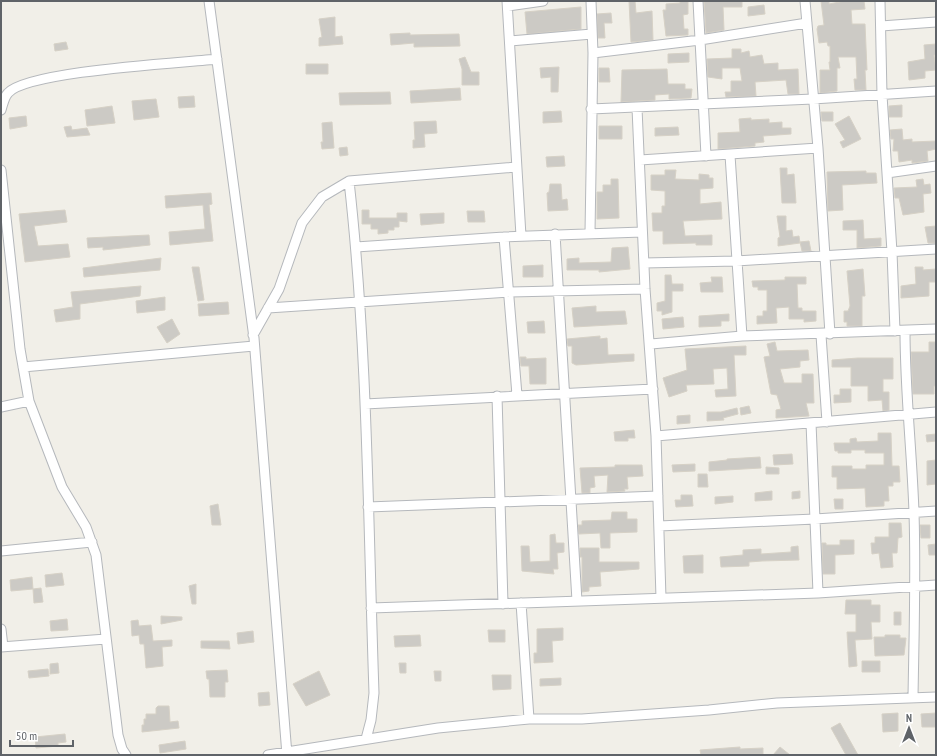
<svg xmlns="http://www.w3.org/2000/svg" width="937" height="756" font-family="'PT Sans Narrow',sans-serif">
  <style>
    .building { fill: #cccac5; stroke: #d6d1c6 }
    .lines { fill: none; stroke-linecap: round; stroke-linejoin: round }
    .minor-casing { stroke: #b5b8bc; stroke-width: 11 }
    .minor { stroke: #fff; stroke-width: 9 }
  </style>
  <rect width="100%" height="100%" fill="#f1efe8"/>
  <path class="building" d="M629 1H635L636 13 652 11 653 40 631 42Z
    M680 1H688V14L683 15 684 29H688V35L666 36 663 10H666V4L680 3Z
    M704 1H742V7H723L724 30 706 33Z
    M821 1H829V4L845 1H864L865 9 851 10 852 24H865L867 70H865L866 90H855L854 79H857L856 57H838L840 68H837V91L820 93V70H830L829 62H830V46H828L827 42 819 43 817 29 818 26 824 25Z
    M764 5 765 14 748 16V7Z
    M581 7V29L527 34 525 12Z
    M611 13 612 23H604L605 38H598L597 14Z
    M335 17V37L342 36 343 44 319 46V38L322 37 319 19Z
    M410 33V35L459 34 460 46 414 47V43L391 45 390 34Z
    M66 42 68 49 55 51 54 44Z
    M936 44V55H934L936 70 925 71V78L909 80 908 62 925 59 924 45Z
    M732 49H741V53L749 51 750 57 762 55 764 64 778 63V70L798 69 799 94H788L786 80 755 82 756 96 726 97 725 92H731V81H742L740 68H722V79L708 77 707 59 732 58Z
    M689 53V62L668 63V54Z
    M465 57 471 72H479V85H462V69L459 59Z
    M306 64H328V74H306Z
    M559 67 558 92H551V77L541 78 540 68Z
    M599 68H609L610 82H599Z
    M667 69 668 84H685V89H692L691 98 669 99V94L655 95V100L621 102 622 70Z
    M460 88 461 100 411 103 410 91Z
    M390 92 391 104 340 105 339 93Z
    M194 96 195 107 179 108 178 97Z
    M156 99 159 117 134 120 132 101Z
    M902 105V117H889V106Z
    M112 106 115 123 87 126 85 110Z
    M561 111 562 122 543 123V112Z
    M821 112H833V121H822Z
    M26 116 27 126 10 129 9 118Z
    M849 116 861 139 843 148 840 142 845 140 835 124Z
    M751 118V120L769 119V123L782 122V128H791V134L763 136 764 142 755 143V146L718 149V133L740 132 739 119Z
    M436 121 437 133 424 134 425 147 413 148V140H415L414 122Z
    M332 122 334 148 322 149 321 142H323L322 123Z
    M71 126 72 130 87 128 90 135 67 137 64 127Z
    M599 126H622V139H599Z
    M678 127 679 135 655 136V128Z
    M902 129 903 140 912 139V142L936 141V149L927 151 928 161 912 163V160L899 162 898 151H893L894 139H891L890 130Z
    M347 147 348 155 340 156 339 148Z
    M564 156 565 166 547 167 546 157Z
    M780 168H787V175L794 174 796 203H782Z
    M665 170H676L675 179 699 180V174L709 175V178H713V188L700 189V204L721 202 722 219 683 221 685 236 712 235V245H696V243L663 244V231H653L652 213H662V206H665V191L651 190V175H665Z
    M866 171V173H876L877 183 842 185 843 210 828 211 827 172Z
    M611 179H618L619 218 597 219V192H603V185H611Z
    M923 179 924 185 930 184 931 193 923 194 924 212 903 215 899 198H895L894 188 917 187 916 180Z
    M550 184H561L562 200 567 199 568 210 548 211 547 193 549 192Z
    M211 193 212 204 209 205 213 241 170 245 169 232 205 229 203 205 166 208 165 196Z
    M65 210 67 222 34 226 38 246 68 244 70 257 25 262 19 214Z
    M362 210H369V218H397V213H407V222L399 221V227H394V230H388V233L378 234V229H371V224H362Z
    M467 211H484L485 222H468Z
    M444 213V223L421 225 420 214Z
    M777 216H786V231L792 230 793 237 799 236 800 243 778 246V238L780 237Z
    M863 220 864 239 881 238V246L857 248V230H843V221Z
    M936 226V243H928L925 227Z
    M149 235 150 245 103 250V247L88 248 87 238Z
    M809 241 811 251H802L800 242Z
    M628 247 630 269 599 272V270H567V259L579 258V263L611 262 612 248Z
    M161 258 160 270 84 277 83 268Z
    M543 265V277H523V266Z
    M192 267H199L204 300 198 301Z
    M915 267H923V270L936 269V282H929V296L901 298V286L916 284Z
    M863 269 865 296H862V326H847V322H844V311H848L850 306 847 271Z
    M665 275H671L672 284H683V291H672V312L662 315V311H657V303L665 301Z
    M711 277H722L723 292H701L700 283 712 282Z
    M785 277H806V284H797L798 308H802V311H816V321L804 322V319H789V307L776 308 777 323 757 324V316H763V311H767V290H758V287H753L752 281 785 280Z
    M141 286 140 296 80 304V319L56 322 54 310 73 307 71 292Z
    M165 297V310L137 313 136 301Z
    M228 302 229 314 199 316 198 304Z
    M596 306V312L625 311 627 324 574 327 572 308Z
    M729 314V321H721V326L699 327V316Z
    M683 317 684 327 663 329 662 319Z
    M172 319 180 334 167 343 157 327Z
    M544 321 545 333H528L527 322Z
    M600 336V339L607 338 608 355 634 354V361L576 365 572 363V346H568L567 339Z
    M775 342 777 351 808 350 809 360 800 361V367L780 369 784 383H802V374H813L814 403H806L809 416 776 418V410L781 409 777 395 771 394 764 357 770 356 767 344Z
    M929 342H936V386H934V394H913L911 352H929Z
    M746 346V355H734L736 396 716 397 715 390 728 389 727 368 713 369 714 384 686 385 687 391 669 397 663 378 687 370 685 349Z
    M520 357H526V359L546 358V384H530L529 366H521Z
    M858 358H893V379H883V392H889V410L883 411 882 400 868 401V386H851V367H832V360Z
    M840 389H851V402L834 403V395H840Z
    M749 406 751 413 741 415 740 408Z
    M737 408 738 414 723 418 724 420 707 421V412H721Z
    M690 415V423L677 424V416Z
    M634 430 635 438H628V441H615L614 432Z
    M878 433H891L892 466H899L900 482H893V486H888L889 501H884V506L866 507 865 488 837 489V477H832V466H852V469H866V465H884V453H865V450H851V453H838V451H835L834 443H850V439L856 438 857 442 878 441Z
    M936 434V441L927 442 926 435Z
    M792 454 793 464 774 465 773 455Z
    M760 457 761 468 709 471V462L727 460V459Z
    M936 460V484L927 485V461Z
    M695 464V471L673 472 672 465Z
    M615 465H642L643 476 627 477 628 489H624L625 491 607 492 608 475 594 476 595 487 590 488V493H582L580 468 615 467Z
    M766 467 779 468V474H766Z
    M698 474H707L708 487H698Z
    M772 491V500L755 501V493Z
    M800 491V498L792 499V492Z
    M681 495H692L693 506 676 507 675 500H681Z
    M733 496V502L715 504V497Z
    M834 499H843V509H835Z
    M218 504 221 525H212L210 506Z
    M612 512H627V519H637V532L610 533V548H601L600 533 579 534 578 525H582V521L611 520Z
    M889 523H901L902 537 898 538 897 553H892L893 567 881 568 879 553 872 554 871 543H875V537H889Z
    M920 525H930V538H921Z
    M555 534 556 543H564V552L557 553 558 569H553L554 574 522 571 521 546H529L530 562 550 561V535Z
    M840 540H854V554L835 555V574H823L822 543H826V545H840Z
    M936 544V555H929L928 545Z
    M798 546 799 560 762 561 749 562V566L721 567 720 557 743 555V550L761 549V554L791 552V547Z
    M580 548H599V562H639V569L600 572 601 586 589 587V591L582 592V557H580Z
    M703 555V573H684L683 556Z
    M62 573 64 585 46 587 45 575Z
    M32 577 33 589 11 591 10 580Z
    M196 584V604H192L189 586Z
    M41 588 43 602 34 603 33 589Z
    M846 600H871V605H880V622H871L872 639 855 640 857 666 849 667 847 632H856V614H845Z
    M894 612H901V625H894Z
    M161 616 182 617V620L161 624Z
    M67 619 68 630 51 631 50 621Z
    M138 620 139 626 151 625 153 641 172 640V646L162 647 163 666 146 668 144 644H140L139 635 132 636 131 621Z
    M563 628V640L552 641 553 662 534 663V653H537V629Z
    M488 630H505V642H489Z
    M253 631 254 642 238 644 237 633Z
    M420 635 421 646 395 647 394 636Z
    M885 635H900V638H906L904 655 875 656 874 637H885Z
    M201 641H229L230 649 201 648Z
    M862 661H880V672H862Z
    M58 663 59 673 50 674V664Z
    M399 663H406V673H400Z
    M48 669 49 676 29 678 28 671Z
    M227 670 228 682H225V697H210L209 679H207L206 671Z
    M319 671 330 695 306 706 293 684Z
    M434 671H441V681H435Z
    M492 675H511V689L493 690Z
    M561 678V685L540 686V679Z
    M269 692 270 705 259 706 258 693Z
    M158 706H169L170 722 178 721 179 728 142 732V725H144V719H146V714H156V708Z
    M898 713V731L883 732 882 714Z
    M936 713V727H922L921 714Z
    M840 723 858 755H846L831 728Z
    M65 734 66 742 58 743V746L36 748 35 737Z
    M185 741 186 749 160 753 159 745Z
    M740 747V749L763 748V754L701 755 700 750Z
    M780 747 790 755H773Z"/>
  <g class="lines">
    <g class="minor-casing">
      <path id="minor" d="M209 1 254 338 287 755
        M507 1 521 236
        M698 1 706 156
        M805 1 818 148 830 334
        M880 1 882 95 892 252 895 331
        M508 6 543 1
        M881 26 936 22
        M510 41 592 34
        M593 53 700 40 807 23
        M637 108 645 289 656 436 661 598
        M591 109 813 99 936 91
        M1 110C3 104 4 97 8 93 27 71 181 63 217 59
        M730 155 742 336
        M640 160 818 148
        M1 170 20 349 29 401 62 487 86 527 96 555 118 735 122 749 126 755
        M887 173 936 166
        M349 181C368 351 368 523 374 693L371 720 366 739
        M590 232 593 53 591 1
        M555 234 577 601
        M504 237 517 395
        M356 247 504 237 642 232
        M644 263 736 261 936 249
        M268 308 510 292 645 289
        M905 331C905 392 912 452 914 513 916 574 914 636 913 697
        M253 335 279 289 302 223 322 197 349 181 516 167
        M821 335 827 422
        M651 344 742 336 936 329
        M23 367 254 346
        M497 396 503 604
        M365 404 653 389
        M1 407 29 401
        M811 423 818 593
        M656 436 936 412
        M368 507 658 496
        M659 526 815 519 936 511
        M1 551 92 542
        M521 603 529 719
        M371 608 818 593 936 585
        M1 629 3 647
        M1 647 106 639
        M268 755 438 728 529 719H582L709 710 777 703 936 697"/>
    </g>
    <use href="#minor" class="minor"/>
  </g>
  <rect width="937" height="756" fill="none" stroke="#5f6368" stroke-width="4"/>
  <g transform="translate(909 728)" stroke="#ffffff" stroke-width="3" paint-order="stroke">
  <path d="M0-3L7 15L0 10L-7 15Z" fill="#5f6368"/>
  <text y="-6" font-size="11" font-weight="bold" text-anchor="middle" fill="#5f6368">N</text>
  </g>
  <path d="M10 740v6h63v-6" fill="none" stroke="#5f6368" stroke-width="2"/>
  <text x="16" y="740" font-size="12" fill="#5f6368" stroke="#ffffff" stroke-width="3" paint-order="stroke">50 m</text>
</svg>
